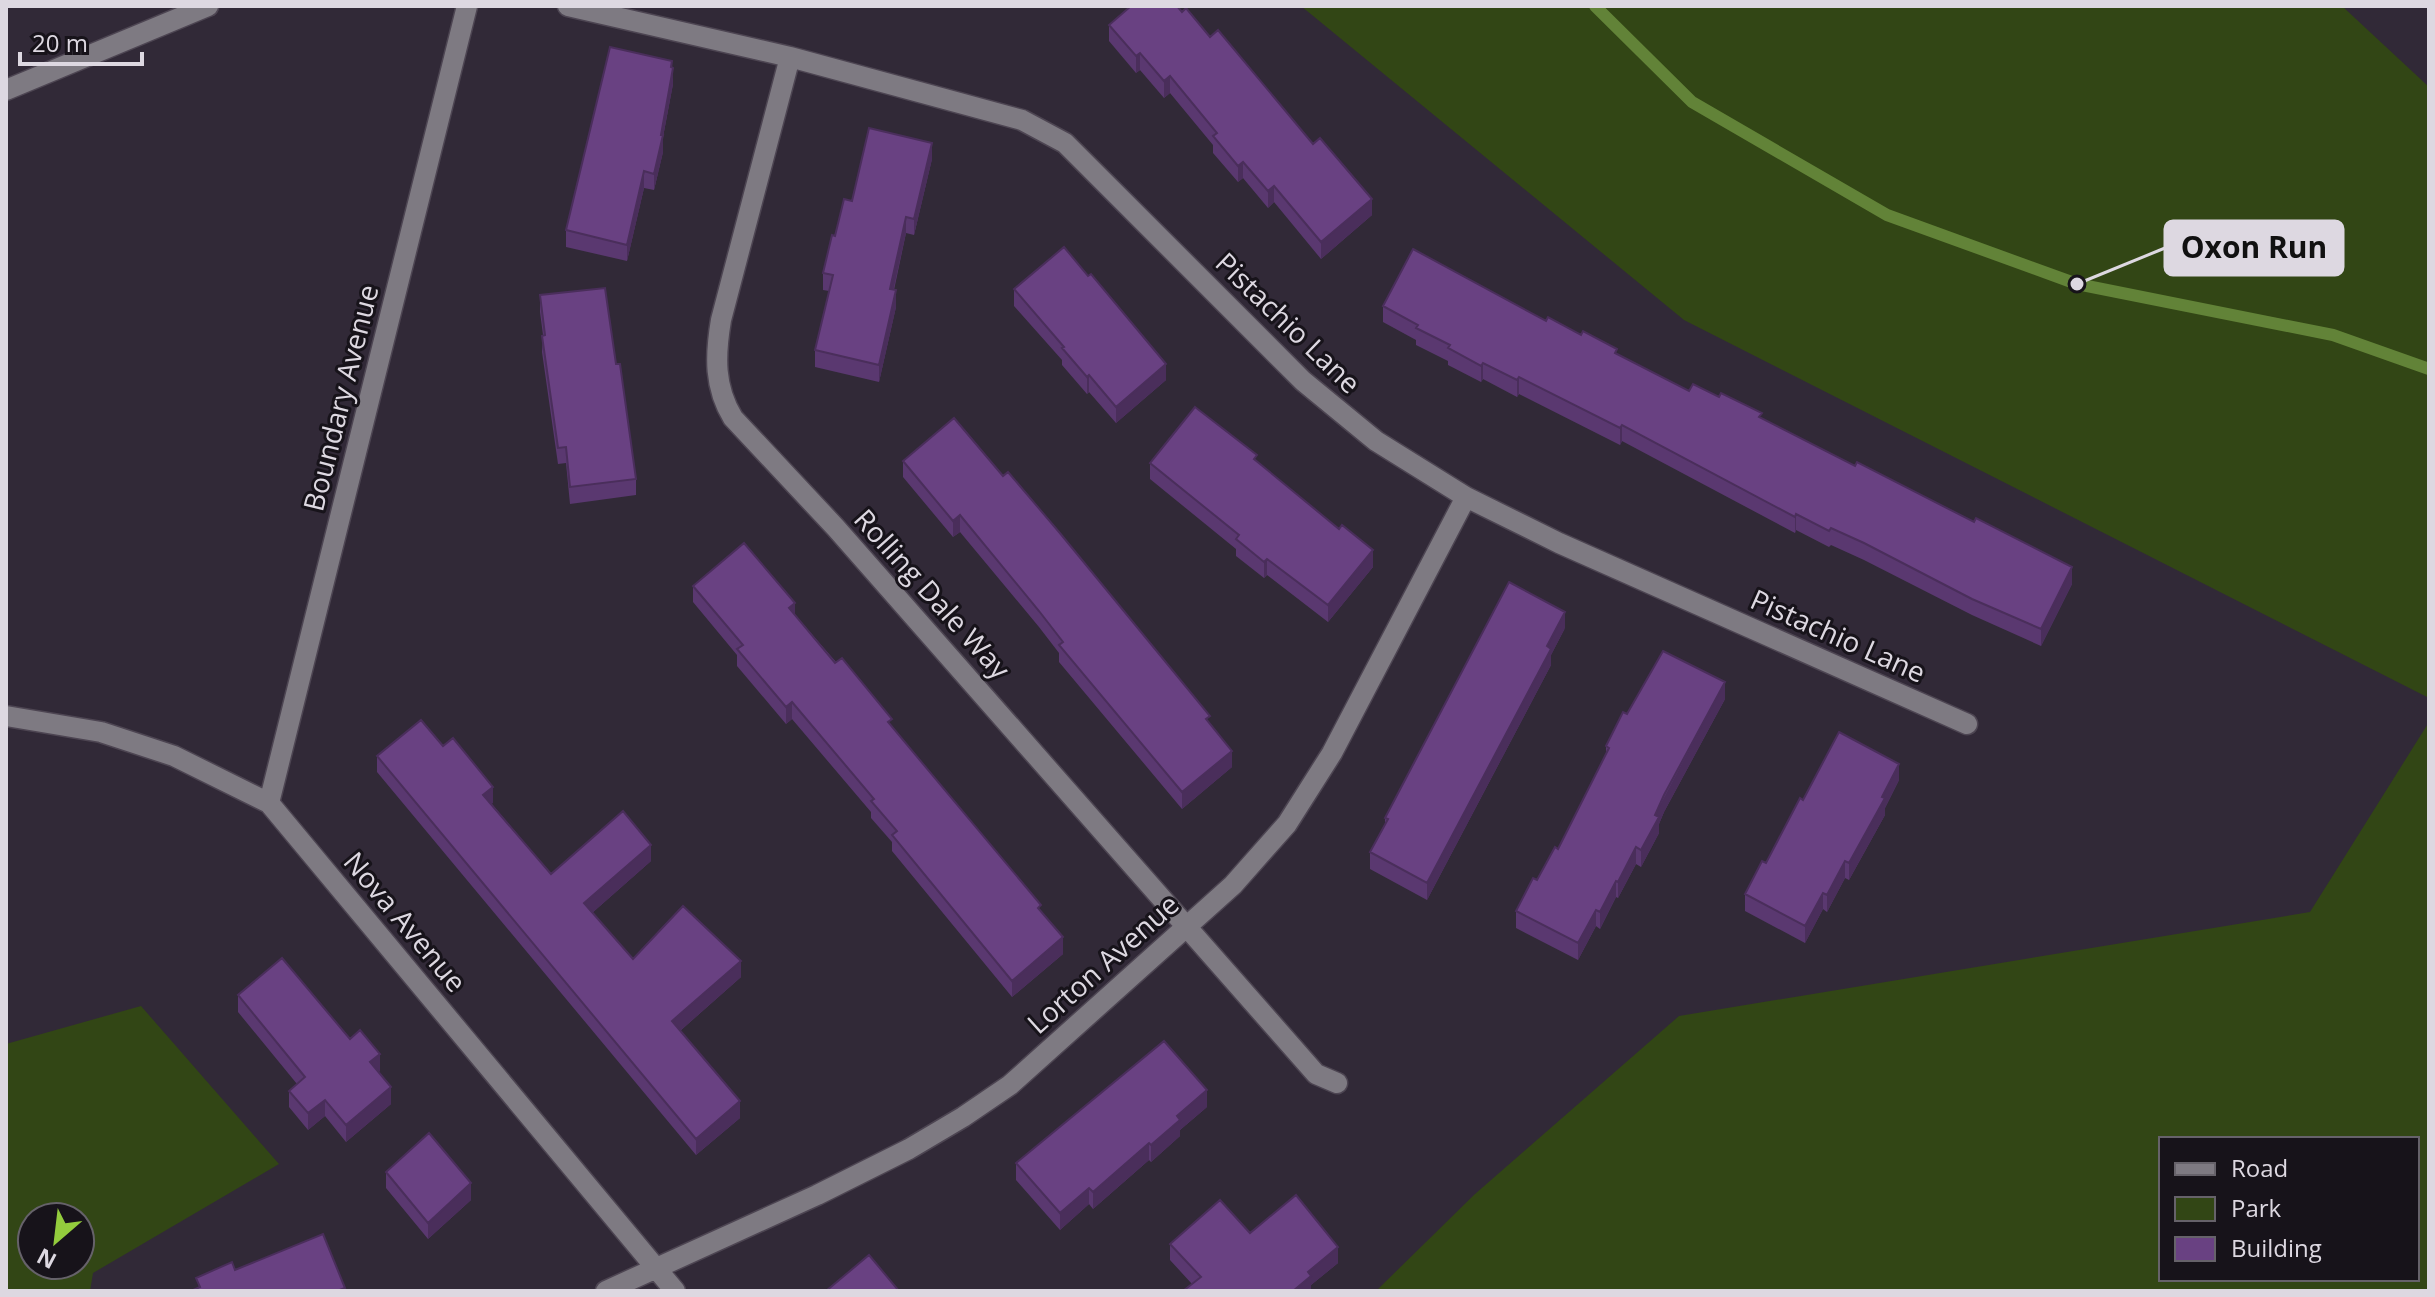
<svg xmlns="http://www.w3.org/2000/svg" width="2435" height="1297" font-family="'Open Sans',sans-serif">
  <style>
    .green { fill: #324615; fill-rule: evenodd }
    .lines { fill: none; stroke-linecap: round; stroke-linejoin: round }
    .stream { stroke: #628338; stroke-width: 12 }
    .minor-casing { stroke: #4d4552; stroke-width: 23 }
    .minor { stroke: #7e7a82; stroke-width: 20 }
    .wall { fill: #5a3870 }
    .shaded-wall { fill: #4a2e5b }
    .building { fill: #694182; stroke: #4a2e5b; stroke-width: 2 }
    .labels { text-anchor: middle; stroke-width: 6; stroke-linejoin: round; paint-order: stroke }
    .street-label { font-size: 28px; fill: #ddd8e1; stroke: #17131a }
    .leader { fill: none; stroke: #ddd8e1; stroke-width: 3 }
    .callout-dot { fill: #ddd8e1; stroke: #17131a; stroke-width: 3 }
    .callout { fill: #ddd8e1; stroke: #ddd8e1; stroke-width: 3 }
    .callout-label { font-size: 30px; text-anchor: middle; font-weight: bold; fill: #111 }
  </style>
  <rect width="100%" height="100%" fill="#312937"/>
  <path class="green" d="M1301 6H2342L2429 87V698L1684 320Z
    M2429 722V1291H1376L1475 1194 1679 1016 2310 912ZM2161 1139H2417V1279H2161Z
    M141 1006 279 1164 93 1273 90 1291H6V1044ZM32 1217H80V1265H32Z"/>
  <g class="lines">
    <path class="stream" d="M1595 6 1692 102 1887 215 2077 284 2333 335 2429 369"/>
    <g class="minor-casing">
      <path id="minor" d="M568 6 790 57 1022 120 1065 143 1303 381 1376 441 1466 497 1559 543 1967 724
        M790 57 721 320C715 356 714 387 733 418L836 528 1316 1074 1337 1083
        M6 90 208 6
        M6 716 101 732 174 756 269 803 675 1291
        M269 803 467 6
        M606 1291 817 1195 909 1149 963 1117 1010 1085 1233 885 1287 824 1332 753 1466 497"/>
    </g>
    <use href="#minor" class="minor"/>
  </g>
  <path class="wall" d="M1182 12 1210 37 1372 215 1321 259 1274 202 1268 208 1243 178 1238 182 1213 153V145L1170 93 1164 98 1140 70 1136 73 1109 41V25Z
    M672 68 673 84 663 137V152L654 190 644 188 627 261 566 247V230Z
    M932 159 914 235 906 233 894 290 896 307 879 382 815 367V350L829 291 823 290V273L835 236 852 201Z
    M1014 289 1166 380 1116 423 1089 392 1087 394 1062 365V360L1014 306Z
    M540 295 616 364 636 479V495L570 504 566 463 558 464 542 352 543 335 540 312Z
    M1383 306 1546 321 1617 354 1689 391 1762 419 2072 584 2041 646 1972 615 1864 560 1831 545 1829 547 1796 530 1795 533 1622 441 1620 445 1519 394 1517 397 1483 379 1481 382 1448 365V361L1416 345V340L1383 322Z
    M903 461 1210 724 1232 767 1182 809 1059 662V653L1039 627 960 532 953 537 903 477Z
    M1257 461 1373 567 1328 622 1267 575 1264 578 1236 556V549L1150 479V463Z
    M693 586 795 615 892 726 1041 912 1063 954 1012 997 892 851V842L871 818V812L792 719 786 724 737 666V655L693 602Z
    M1565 628 1551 655V665L1427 900 1370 869V852L1385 826V818Z
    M1725 699 1664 812 1659 824V833L1641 867 1636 864 1618 898 1616 897 1600 929 1596 926 1578 960 1516 928V911L1558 849 1606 755V746L1627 714Z
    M443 746 551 874 651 861 592 913 633 959 741 977 680 1031 740 1118 696 1155 377 772V756Z
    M1899 780 1885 808V815L1849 880 1845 878 1827 912 1823 909 1805 943 1745 911V894L1766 863 1803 800Z
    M238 995 350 1039 380 1071 378 1072 391 1104 346 1142 325 1116 308 1130 289 1107V1091L297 1084 238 1012Z
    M1207 1107 1180 1130V1136L1151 1162 1149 1160 1093 1209 1089 1204 1060 1230 1016 1180V1163Z
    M386 1172 471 1200 428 1239 386 1188Z
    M1250 1233 1338 1263 1311 1285V1291L1192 1284 1170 1260V1244Z"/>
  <path class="shaded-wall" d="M1140 53V70L1136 73V56Z
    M672 61 673 84 663 137V152L654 190V174Z
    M1170 76V93L1164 98V81Z
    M932 143V159L914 235V219Z
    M1243 162V178L1238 182V166Z
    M644 171V188L627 261V245Z
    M1274 186V202L1268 208V191Z
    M1372 199V215L1321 259V242Z
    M906 217V233L890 305V289Z
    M896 290V307L879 382V365Z
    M1483 363V379L1481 382V366Z
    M1166 364V380L1116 423V407Z
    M1089 375V392L1087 394V377Z
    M1519 377V394L1517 397V380Z
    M1622 425V441L1620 445V428Z
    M1796 514V530L1795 533V517Z
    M960 515V532L953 537V521Z
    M1373 550V567L1328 622V605Z
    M1267 559V575L1264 578V562Z
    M2072 567V584L2041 646V629Z
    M795 603V620L789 608Z
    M1565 612V628L1551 655V665L1427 900V883Z
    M1725 682V699L1664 812 1659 824V833L1641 867V850L1655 815Z
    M792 702V719L786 724V707Z
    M1232 751V767L1182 809V792Z
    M1899 764V780L1885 808V815L1849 880V863Z
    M493 787V803L483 811V795Z
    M651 845V861L584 920V903Z
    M1636 847V864L1618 898V882Z
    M1845 861V878L1827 912V895Z
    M1616 881V897L1600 929V912Z
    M1823 893V909L1805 943V926Z
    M1596 910V926L1578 960V943Z
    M1063 937V954L1012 997V981Z
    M741 961V977L672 1038V1021Z
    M380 1054V1071L370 1079V1062Z
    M391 1087V1104L346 1142V1125Z
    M1207 1090V1107L1180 1130V1136L1151 1162V1145L1177 1116Z
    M325 1100V1116L308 1130V1113Z
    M740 1101V1118L696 1155V1139Z
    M1149 1143V1160L1093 1209V1192Z
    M471 1183V1200L428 1239V1223Z
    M1089 1188V1204L1060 1230V1213Z
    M1338 1247V1263L1311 1285V1291H1293L1308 1272Z"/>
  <path class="building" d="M1131 6H1177L1182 12 1186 8 1210 37 1218 30 1313 144 1320 138 1372 199 1321 242 1274 186 1268 191 1243 162 1238 166 1213 136 1217 133 1170 76 1164 81 1140 53 1136 56 1109 25Z
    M610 47 672 61 671 67 673 68 661 135H663L654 174 644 171 627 245 566 230Z
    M869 128 932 143 914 219 906 217 890 289 896 290 879 365 815 350 833 275 823 273 832 235 835 236 844 199 852 201Z
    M1064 247 1088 276 1091 274 1166 364 1116 407 1089 375 1087 377 1062 348 1064 347 1014 289Z
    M1413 249 1546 321 1548 317 1581 335 1583 331 1617 349 1615 353 1689 391 1693 384 1719 397 1721 393 1762 413 1759 417 1855 466 1857 462 1974 522 1976 518 2072 567 2041 629 1972 599 1864 543 1831 528 1829 531 1796 514 1795 517 1622 425 1620 428 1519 377 1517 380 1483 363 1481 366 1448 348 1450 345 1416 328 1418 325 1383 306Z
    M605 288 616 364H620L636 479 570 487 566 447 558 448 542 336 545 335 540 295Z
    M1195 407 1257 455 1254 459 1339 529 1342 525 1373 550 1328 605 1267 559 1264 562 1236 539 1239 535 1150 463Z
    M954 418 1003 476 1008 472 1059 532 1210 716 1206 719 1232 751 1182 792 1059 645 1063 642 1039 611 960 515 953 521 903 461Z
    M744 543 795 603 789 608 835 663 842 658 892 719 888 722 1041 905 1038 908 1063 937 1012 981 892 835 897 831 871 801 874 799 792 702 786 707 737 649 743 645 693 586Z
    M1509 582 1565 612 1547 646 1551 649 1427 883 1370 852 1388 819 1385 818Z
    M1663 651 1725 682 1664 795 1655 815 1659 817 1641 850 1636 847 1618 882 1616 881 1600 912 1596 910 1578 943 1516 911 1533 878 1537 880 1555 847 1558 849 1609 748 1606 746 1623 712 1627 714Z
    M421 720 443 746 453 738 493 787 483 795 551 874 623 811 651 845 584 903 633 959 683 906 741 961 672 1021 740 1101 696 1139 377 756Z
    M1839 732 1899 764 1882 797 1885 798 1849 863 1845 861 1827 895 1823 893 1805 926 1745 894 1762 861 1766 863 1800 798 1803 800Z
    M282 958 350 1039 360 1030 380 1054 370 1062 391 1087 346 1125 325 1100 308 1113 289 1091 305 1077 238 995Z
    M1164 1041 1207 1090 1177 1116 1180 1120 1151 1145 1149 1143 1093 1192 1089 1188 1060 1213 1016 1163Z
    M429 1133 471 1183 428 1223 386 1172Z
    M1296 1195 1338 1247 1308 1272 1311 1276 1293 1291H1183L1201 1277 1170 1244 1220 1200 1250 1233Z
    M323 1234 345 1288 337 1291H191L200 1287 196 1278 232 1262 235 1270Z
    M869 1255 899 1291H826Z"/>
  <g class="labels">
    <g class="street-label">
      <text transform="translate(1288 323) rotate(44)" y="10">Pistachio Lane</text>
      <text transform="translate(341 398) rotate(-76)" y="10">Boundary Avenue</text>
      <text transform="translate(932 594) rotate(48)" y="10">Rolling Dale Way</text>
      <text transform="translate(1838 636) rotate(24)" y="10">Pistachio Lane</text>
      <text transform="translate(405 922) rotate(50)" y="10">Nova Avenue</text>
      <text transform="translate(1103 964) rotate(-42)" y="10">Lorton Avenue</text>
    </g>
  </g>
  <path class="leader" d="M2077 284L2165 248"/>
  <circle class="callout-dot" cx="2077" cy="284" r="8"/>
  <rect class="callout" x="2165" y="221" width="178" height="54" rx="8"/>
  <g class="callout-label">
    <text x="2254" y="258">Oxon Run</text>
  </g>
  <rect width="2435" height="1297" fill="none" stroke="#ddd8e1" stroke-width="16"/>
  <rect x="2159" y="1137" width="260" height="144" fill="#17131a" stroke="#66626a" stroke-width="2"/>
  <rect x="2175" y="1163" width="40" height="12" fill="#7e7a82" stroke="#66626a" stroke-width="2"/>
  <text x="2231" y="1177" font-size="24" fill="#ddd8e1">Road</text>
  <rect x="2175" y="1197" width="40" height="24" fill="#324615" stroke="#66626a" stroke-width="2"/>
  <text x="2231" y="1217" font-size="24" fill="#ddd8e1">Park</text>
  <rect x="2175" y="1237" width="40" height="24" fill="#694182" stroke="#66626a" stroke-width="2"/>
  <text x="2231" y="1257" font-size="24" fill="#ddd8e1">Building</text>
  <g transform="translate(56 1241) rotate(208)"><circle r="38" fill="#17131a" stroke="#66626a" stroke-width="2"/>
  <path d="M0-6L14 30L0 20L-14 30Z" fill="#93cc3d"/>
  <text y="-12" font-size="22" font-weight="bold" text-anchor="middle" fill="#ddd8e1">N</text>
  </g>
  <path d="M20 52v12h122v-12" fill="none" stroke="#ddd8e1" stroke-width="4"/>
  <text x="32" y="52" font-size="24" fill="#ddd8e1" stroke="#17131a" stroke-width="6" paint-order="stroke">20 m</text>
</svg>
